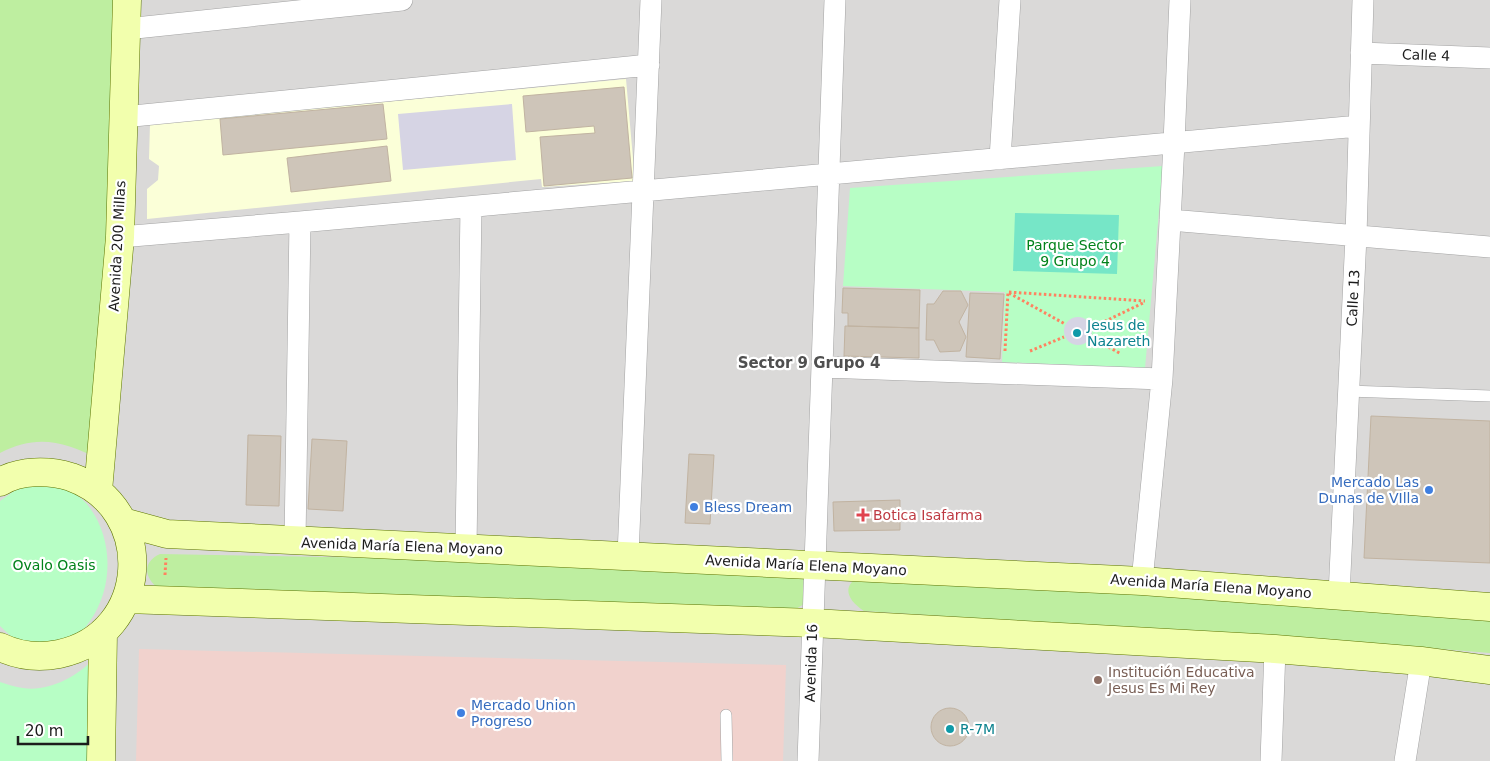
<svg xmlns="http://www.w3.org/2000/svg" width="1490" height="761" font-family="'DejaVu Sans',sans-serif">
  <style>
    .residential { fill: #dad9d8 }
    .commercial { fill: #f1d2cd }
    .education { fill: #fbffd8 }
    .grass { fill: #beeea0 }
    .park { fill: #b7fec5 }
    .pitch { fill: #76e6c7 }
    .plaza { fill: #d6d4e4 }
    .building { fill: #cec5b9; stroke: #c1b3a1 }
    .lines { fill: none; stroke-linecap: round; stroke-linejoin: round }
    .lane-casing { stroke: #a3a3a3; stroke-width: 12 }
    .street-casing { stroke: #a3a3a3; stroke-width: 22 }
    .secondary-casing { stroke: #5c7500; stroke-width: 29 }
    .path { stroke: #ff8260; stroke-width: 3; stroke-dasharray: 2.5 2.5; stroke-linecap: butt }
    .lane { stroke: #fff; stroke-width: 11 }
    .street { stroke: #fff; stroke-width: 21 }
    .secondary { stroke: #f2ffad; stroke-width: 28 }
    .culture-dot { fill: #0f9aa8; stroke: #fff; stroke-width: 2 }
    .shop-dot { fill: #3f7fe0; stroke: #fff; stroke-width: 2 }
    .health-dot { fill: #e0444e; stroke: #fff; stroke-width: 2 }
    .education-dot { fill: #8d6e63; stroke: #fff; stroke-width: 2 }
    .labels { text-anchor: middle; stroke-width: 4.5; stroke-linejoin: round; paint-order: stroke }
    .street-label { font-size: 14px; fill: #1c1c1c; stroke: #fff }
    .park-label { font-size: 14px; fill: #01821a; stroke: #fff }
    .culture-label { font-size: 14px; fill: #0d838f; stroke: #fff; text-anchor: start }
    .shop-label { font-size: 14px; fill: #366cbe; stroke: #fff; text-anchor: start }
    .health-label { font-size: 14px; fill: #be3a42; stroke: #fff; text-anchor: start }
    .education-label { font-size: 14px; fill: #785e54; stroke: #fff; text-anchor: start }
    .neighbourhood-label { font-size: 15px; font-weight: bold; fill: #4f4f4f; stroke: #fff }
  </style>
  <rect width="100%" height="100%" fill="#eeebe0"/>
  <path class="residential" d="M0 0H1490V761H0Z"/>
  <path class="commercial" d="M139 649 786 665 783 761H136Z"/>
  <path class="education" d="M626 79 635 181 542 187 541 179 147 219V189L158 180 159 166 149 159 150 124Z"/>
  <path class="grass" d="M0 0H115L99 459C64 441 36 434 0 453Z
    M160 554 383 558 806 576 804 604 796 609 159 589C144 578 142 562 160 554Z
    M868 574 1490 618V653L1343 641 864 611C842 597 843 580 868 574Z"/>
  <path class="park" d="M1163 166 1145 368 1002 362 1005 292 843 286 850 188Z
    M50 482C63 488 76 492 86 503 114 536 114 587 90 621 85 628 79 637 72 641 65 644 28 643 18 643L0 626V501L21 486Z
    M93 660 89 761H0V682C7 684 15 687 23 688 48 692 76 677 93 660Z"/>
  <path class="pitch" d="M1015 213 1119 215 1117 274 1013 271Z"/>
  <path class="plaza" d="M512 104 516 160 403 170 398 114Z
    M1064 331a14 14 0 1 1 28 0a14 14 0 1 1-28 0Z"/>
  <path class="building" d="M624 87 632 178 544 186 540 137 595 133 594 126 526 132 523 96Z
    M383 104 387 139 223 155 220 119Z
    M387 146 391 181 291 192 287 158Z
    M843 288 920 290 919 328 848 326V313H842Z
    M943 291H961L968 305 959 322 966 337 960 351 940 352 934 340H926L927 304H934Z
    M970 293 1004 294 1000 359 966 357Z
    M845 326 919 328V358L844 356Z
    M1371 416 1490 421V563L1364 558Z
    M248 435 281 436 279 506 246 505Z
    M312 439 347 441 343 511 308 509Z
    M689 454 714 455 710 524 685 523Z
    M900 500V530L834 531 833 502Z
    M931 727a19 19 0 1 1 38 0a19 19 0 1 1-38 0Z"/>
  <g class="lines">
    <g class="lane-casing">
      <path id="lane" d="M1348 391 1490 396
        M726 715 727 761"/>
    </g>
    <g class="street-casing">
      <path id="street" d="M126 29 402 0
        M1361 53 1490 58
        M123 117 649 65
        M1000 159 1010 0
        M1170 220 1490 247
        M120 237 300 222 1359 126
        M823 367 1162 379
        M295 541 300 222
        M466 548 471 207
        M628 556 651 0
        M1142 581 1162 379 1174 143 1180 0
        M1339 595 1356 236 1363 0
        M808 761 835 0
        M1271 761 1275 649
        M1405 761 1421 661"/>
    </g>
    <g class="secondary-casing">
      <path id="secondary" d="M0 482C20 470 49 470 71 477 158 508 151 635 59 654 39 658 19 656 0 647
        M98 491 120 237 127 0
        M123 522 167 534 1142 581 1490 607
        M126 599 813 623 1275 649 1421 661 1490 670
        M101 761 103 632"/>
    </g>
    <path class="path" d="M1009 293 1065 324
      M1091 328 1143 303
      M1091 337 1121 354
      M1005 351 1008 292 1145 301
      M1030 351 1064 337
      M165 575 166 558"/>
    <use href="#lane" class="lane"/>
    <use href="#street" class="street"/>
    <use href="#secondary" class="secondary"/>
  </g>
  <g class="culture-dot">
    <circle cx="1077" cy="333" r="5"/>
    <circle cx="950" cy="729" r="5"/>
  </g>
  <g class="shop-dot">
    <circle cx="1429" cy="490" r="5"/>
    <circle cx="694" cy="507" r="5"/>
    <circle cx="461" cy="713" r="5"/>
  </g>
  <path class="health-dot" d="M860.5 507.5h5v5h5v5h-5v5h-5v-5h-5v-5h5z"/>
  <circle class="education-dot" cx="1098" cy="680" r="5"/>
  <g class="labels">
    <g class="street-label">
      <text transform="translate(1426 55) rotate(2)" y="5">Calle 4</text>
      <text transform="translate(117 246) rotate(-87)" y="5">Avenida 200 Millas</text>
      <text transform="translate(1353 298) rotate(-87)" y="5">Calle 13</text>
      <text transform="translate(402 546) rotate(2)" y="5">Avenida María Elena Moyano</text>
      <text transform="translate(806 565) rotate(3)" y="5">Avenida María Elena Moyano</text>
      <text transform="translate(1211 586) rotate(4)" y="5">Avenida María Elena Moyano</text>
      <text transform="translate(811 663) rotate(-88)" y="5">Avenida 16</text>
    </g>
    <g class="park-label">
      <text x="1075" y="250">Parque Sector<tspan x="1075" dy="16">9 Grupo 4</tspan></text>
      <text x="54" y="570">Ovalo Oasis</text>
    </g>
    <g class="culture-label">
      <text x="1087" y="330">Jesus de<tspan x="1087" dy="16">Nazareth</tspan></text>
      <text x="960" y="734">R-7M</text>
    </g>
    <g class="shop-label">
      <text x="1419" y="487" text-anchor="end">Mercado Las<tspan x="1419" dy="16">Dunas de VIlla</tspan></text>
      <text x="704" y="512">Bless Dream</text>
      <text x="471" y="710">Mercado Union<tspan x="471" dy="16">Progreso</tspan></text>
    </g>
    <g class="health-label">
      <text x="873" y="520">Botica Isafarma</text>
    </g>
    <g class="education-label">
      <text x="1108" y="677">Institución Educativa<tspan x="1108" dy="16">Jesus Es Mi Rey</tspan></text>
    </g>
    <g class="neighbourhood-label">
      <text x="809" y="368">Sector 9 Grupo 4</text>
    </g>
  </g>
  <path d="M18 736v8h70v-8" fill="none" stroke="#1c1c1c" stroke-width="2.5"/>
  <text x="25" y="736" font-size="15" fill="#1c1c1c" stroke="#ffffff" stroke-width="4" paint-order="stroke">20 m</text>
</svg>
